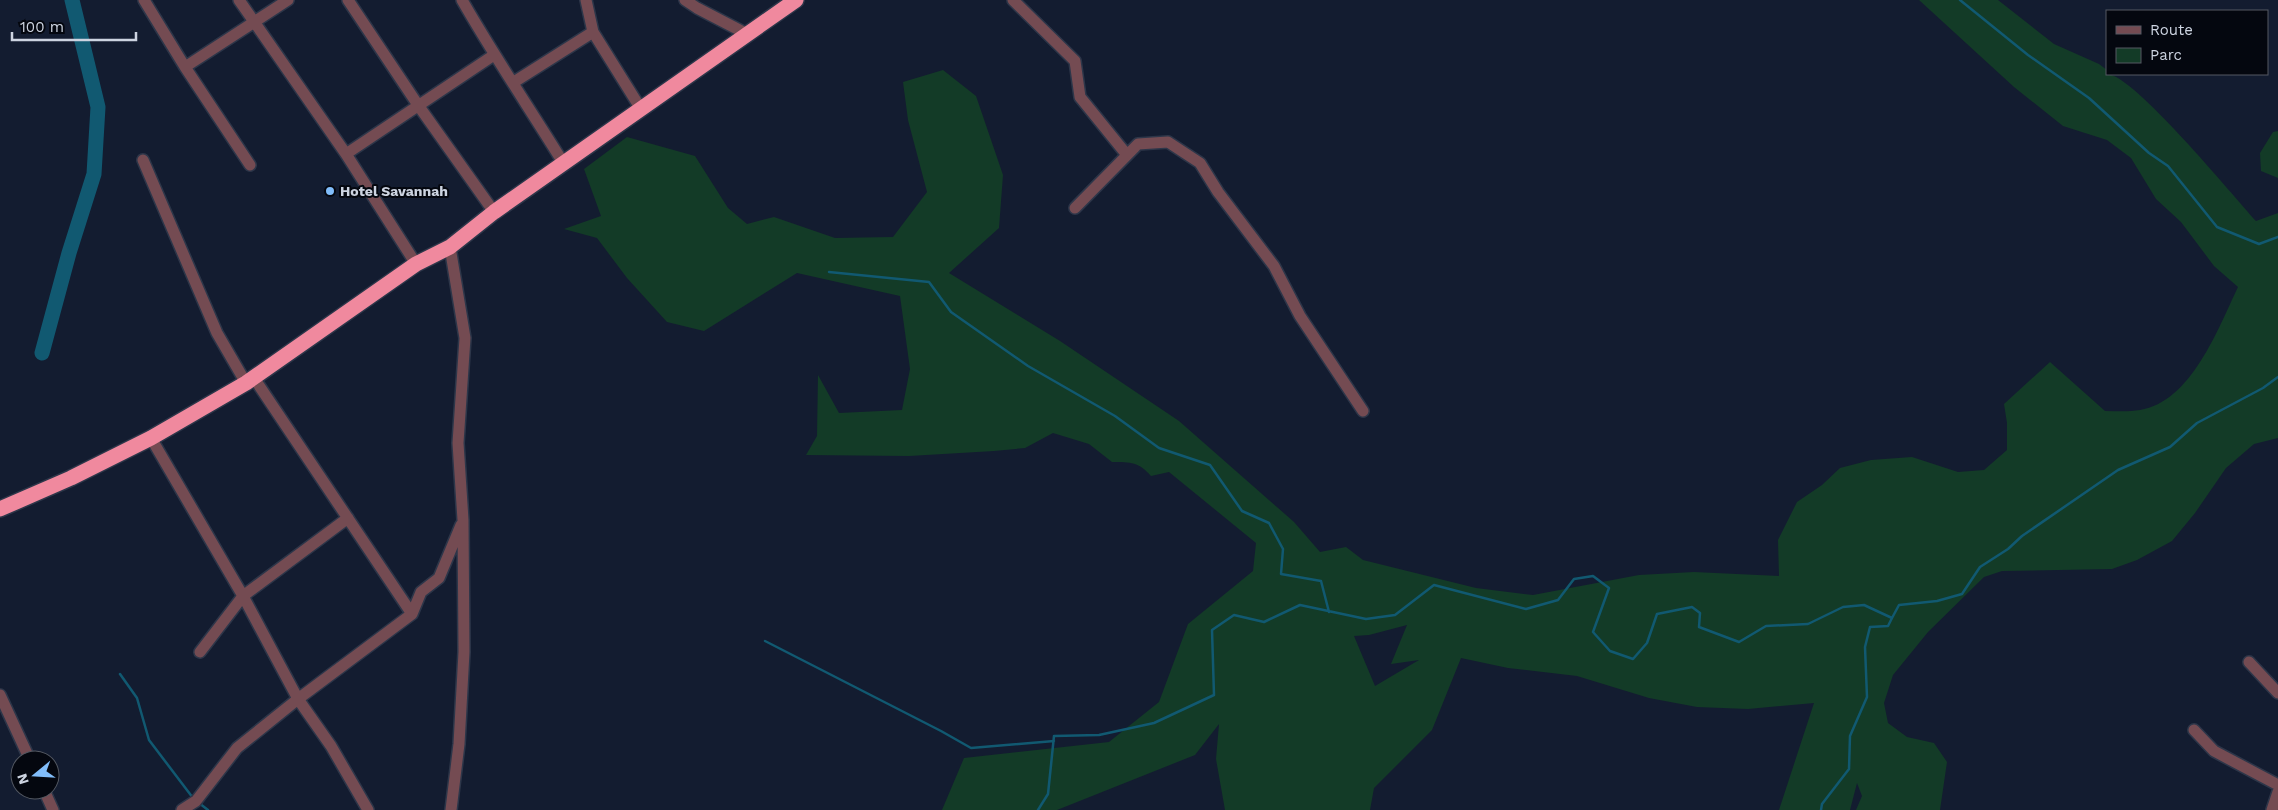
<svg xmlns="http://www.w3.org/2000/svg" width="2278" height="810" font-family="'Work Sans',sans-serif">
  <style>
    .green { fill: #133b27; fill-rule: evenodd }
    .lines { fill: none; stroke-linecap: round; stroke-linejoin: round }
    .stream { stroke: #115971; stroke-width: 2.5 }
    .river { stroke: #115971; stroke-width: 15 }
    .minor-casing { stroke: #2d3649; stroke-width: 14 }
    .highway-casing { stroke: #2d3649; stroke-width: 18 }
    .minor { stroke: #744b52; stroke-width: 11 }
    .highway { stroke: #f0899e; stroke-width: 15 }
    .poi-dot { fill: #81bdfa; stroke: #04070f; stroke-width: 2 }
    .labels { text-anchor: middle; stroke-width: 4; stroke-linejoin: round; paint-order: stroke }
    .poi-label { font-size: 14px; font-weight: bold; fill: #cdd4e1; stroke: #04070f; text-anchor: start }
  </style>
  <rect width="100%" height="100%" fill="#131c30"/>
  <path class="green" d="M1919 0H1998L2054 44 2099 64 2107 70V74C2133 74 2234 197 2256 221L2278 213V438L2254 444 2226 468 2195 513 2172 541 2137 560 2112 569 2002 571 1984 577 1928 632 1893 675 1884 703 1888 723 1907 737 1934 743 1947 762 1940 810H1856L1862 796 1857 783 1850 810H1779L1814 703 1748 709 1697 707 1649 698 1577 676 1508 668 1461 658 1432 730 1374 788 1370 810H1225L1216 759 1219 724 1195 755 1057 810H942L964 758 1109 742 1159 702 1188 624 1253 571 1256 543 1169 472 1151 476C1139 462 1131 462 1112 462L1089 444 1053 433 1025 448 994 451 909 456 806 455 817 436 818 375 839 413 902 410 910 369 900 296 797 273 704 331 667 322 627 278 597 238 564 229 601 216 584 169 627 137 695 156 728 208 747 224 774 217 835 238 893 237 927 192 908 120 903 82 943 70 976 96 1003 175 999 228 949 273 1060 341 1179 421 1294 522 1320 552 1346 547 1363 560 1476 588 1533 595 1639 575 1694 572 1779 576 1778 540 1797 502 1822 485 1840 468 1871 460 1912 457 1958 472 1984 470 2007 450V423L2004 404 2050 362 2105 411C2116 411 2129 412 2140 410 2191 402 2218 329 2238 287L2214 266 2181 222 2156 199 2131 158 2107 140 2063 126 2014 87ZM1407 625 1391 664 1419 660 1375 686 1354 636 1369 635Z
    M2278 131V178L2261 171 2260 153 2273 132Z"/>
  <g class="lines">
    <path class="stream" d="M1960 0 2028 55 2089 98 2149 153 2168 166 2217 227 2259 244 2278 237
      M829 272 929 282 951 312 1028 366 1115 416 1159 448 1210 465 1242 511 1269 523 1283 549 1281 574 1321 581 1329 612
      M765 641 941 731 971 748 1054 741
      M120 674 137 698 149 740 193 798
      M199 803 208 810
      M1038 810 1048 794 1054 736 1099 735 1154 723 1214 695 1212 630 1234 615 1264 622 1300 605 1366 619 1395 615 1434 585 1526 609 1558 600 1574 579 1593 576 1609 588 1593 632 1610 651 1633 659 1647 643 1657 614 1692 607 1700 613 1699 627 1739 642 1766 626 1808 624 1843 607 1864 605 1892 618 1899 605 1937 601 1962 594 1980 567 2008 549 2022 536 2118 470 2170 447 2197 423 2263 388 2278 377
      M1821 810 1822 804 1849 769 1850 736 1867 697 1865 647 1870 627 1888 626 1892 618"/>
    <path class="river" d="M42 353 69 253 94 174 98 107 72 0"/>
    <g class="minor-casing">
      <path id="minor" d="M144 0 185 67 288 0
        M239 0 346 154 416 264
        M348 0 418 105 494 212
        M462 0C494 56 530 109 564 164
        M586 0 593 32 641 109
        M685 0 697 8 747 34
        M1013 0 1075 61 1080 97 1127 155
        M185 67 250 165
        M514 82 593 32
        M346 154 494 55
        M143 160 217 333 246 383
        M1075 208 1138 144 1168 142 1200 163 1218 192 1274 266 1300 316 1363 411
        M450 247 465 338 458 443 463 520 464 652 459 744 451 810
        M254 378 412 614
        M151 438 243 596 298 699 331 746 368 810
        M200 652 243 596 348 518
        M2249 662 2278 693
        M0 695 30 760
        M2194 730 2214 751 2278 785
        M44 790 53 810
        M182 810 196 801 237 748 298 699 412 614 421 592 439 578 461 525
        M2272 810 2278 792"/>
    </g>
    <g class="highway-casing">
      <path id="highway" d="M0 509 71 478 151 438 246 383 416 264 450 247 494 212 796 0"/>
    </g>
    <use href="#minor" class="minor"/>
    <use href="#highway" class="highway"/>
  </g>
  <circle class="poi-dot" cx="330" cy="191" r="5"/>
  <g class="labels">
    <g class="poi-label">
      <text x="340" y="196">Hotel Savannah</text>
    </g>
  </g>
  <rect x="2106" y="10" width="162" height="65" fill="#04070f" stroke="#545963"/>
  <rect x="2116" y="26" width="25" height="8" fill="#744b52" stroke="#545963"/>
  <text x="2150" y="35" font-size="15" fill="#cdd4e1">Route</text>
  <rect x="2116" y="48" width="25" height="15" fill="#133b27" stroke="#545963"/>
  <text x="2150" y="60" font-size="15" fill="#cdd4e1">Parc</text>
  <g transform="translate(35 775) rotate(252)"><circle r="24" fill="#04070f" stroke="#545963"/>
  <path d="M0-4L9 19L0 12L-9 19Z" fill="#81bdfa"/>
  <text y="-8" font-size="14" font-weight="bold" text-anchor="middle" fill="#cdd4e1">N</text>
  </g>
  <path d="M12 32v8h124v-8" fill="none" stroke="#cdd4e1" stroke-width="2.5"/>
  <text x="20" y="32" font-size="15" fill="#cdd4e1" stroke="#04070f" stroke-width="4" paint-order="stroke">100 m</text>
</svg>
